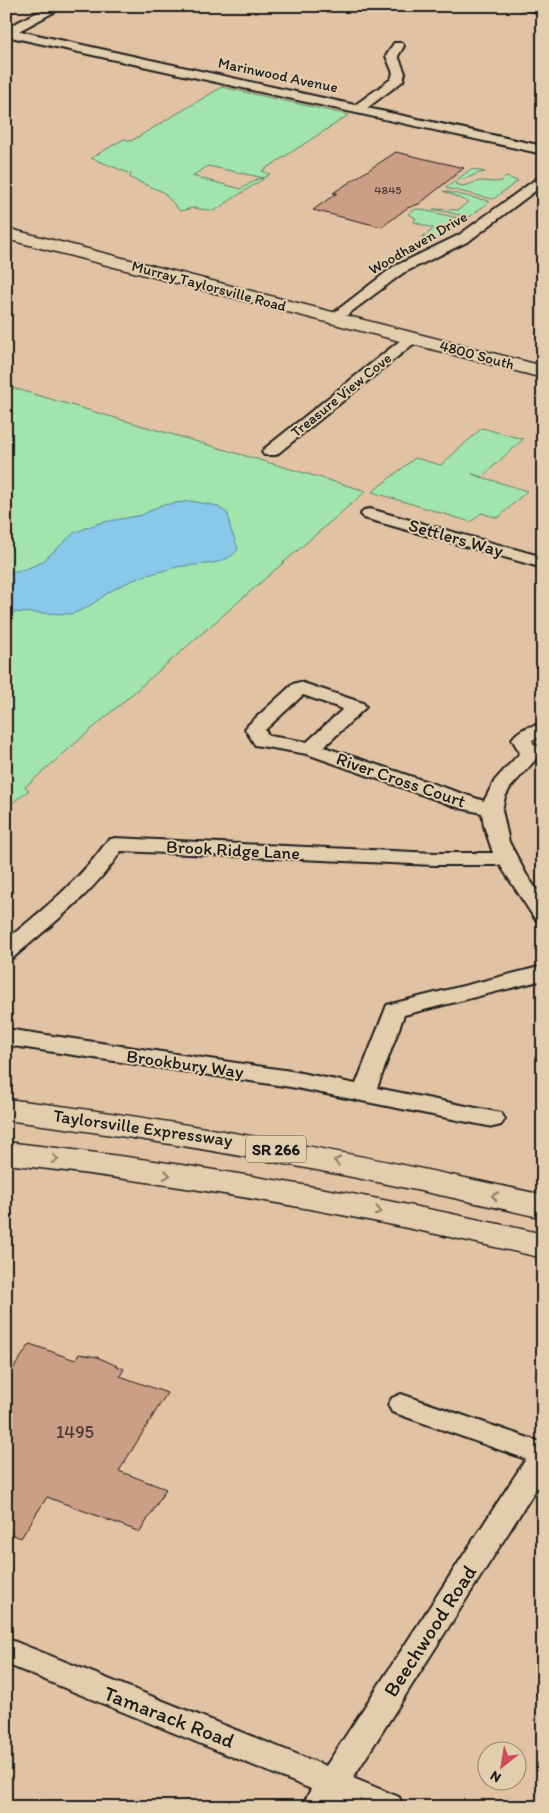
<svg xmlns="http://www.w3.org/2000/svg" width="549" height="1813" font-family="Itim,sans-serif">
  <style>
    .green { fill: #a1e4ae; stroke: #5e8065 }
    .water { fill: #88c9e9; stroke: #5d8497 }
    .building { fill: #cc9e86; stroke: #1c1c1c }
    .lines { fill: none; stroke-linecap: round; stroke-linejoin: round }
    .street-casing { stroke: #1c1c1c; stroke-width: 4 }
    .secondary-casing { stroke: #1c1c1c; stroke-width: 3 }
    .primary-casing { stroke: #1c1c1c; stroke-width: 3 }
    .street { fill: #e2cdac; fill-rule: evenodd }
    .secondary { fill: #e2cdac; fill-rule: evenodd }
    .primary { fill: #e2cdac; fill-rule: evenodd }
    .oneway { stroke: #897d6b }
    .labels { text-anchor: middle; stroke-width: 4; stroke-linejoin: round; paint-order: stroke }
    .far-number-label { font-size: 12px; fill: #483c36 }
    .far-street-label { font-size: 15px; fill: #1c1c1c; stroke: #e2cdac }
    .shield { fill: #e2cdac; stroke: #575147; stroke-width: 1 }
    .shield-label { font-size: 16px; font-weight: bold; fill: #1c1c1c }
    .street-label { font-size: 18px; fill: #1c1c1c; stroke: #e2cdac }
    .near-number-label { font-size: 18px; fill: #483c36 }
    .near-street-label { font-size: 21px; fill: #1c1c1c; stroke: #e2cdac }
  </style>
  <rect width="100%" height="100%" fill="#e1c3a4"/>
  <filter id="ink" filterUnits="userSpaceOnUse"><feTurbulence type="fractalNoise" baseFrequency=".02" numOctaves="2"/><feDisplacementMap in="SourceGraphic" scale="10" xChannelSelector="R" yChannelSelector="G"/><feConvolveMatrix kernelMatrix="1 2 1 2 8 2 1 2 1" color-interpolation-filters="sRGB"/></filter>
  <g filter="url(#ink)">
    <path class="green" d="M222 87 349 115 262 171 270 174 264 178 208 166 192 176 241 189 259 178 263 179 214 211 193 208 180 211 163 192 130 178 131 174 91 158 124 139 131 141Z
      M471 169 485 172C475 173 469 179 459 180L455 184 463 186 480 181 496 182 502 181 506 177 518 181 493 199 446 188Z
      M443 191 489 201V202L469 217 433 209 458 210 468 202Z
      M416 209H419L466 220 435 240 422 237 431 231 433 228 414 222 416 218 408 214Z
      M6 386 366 491 25 787 29 790 6 808Z
      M482 428 523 439 482 477 472 474 527 491 498 518 481 513 471 522 372 492 415 458 441 465Z"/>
    <path class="water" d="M191 501 217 506 228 514 230 527 238 549C223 569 195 562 173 568 155 573 135 578 118 587 102 595 90 609 71 614L6 612V573L26 569 42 562 74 533 86 528 99 523 142 515 161 505Z"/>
    <path class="building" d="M396 152 464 168 419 204 407 208 382 227 313 210 337 193H333Z
      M30 1344 75 1360 79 1354 97 1357 124 1369 120 1376 167 1393 119 1471 166 1489 140 1532 47 1497 21 1538 6 1532V1379Z"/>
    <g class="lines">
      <g class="street-casing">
        <path id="street" d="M50 6H65L19 31 355 105 391 79 393 73 386 56 394 43H402L404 46 398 56 405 73 403 81 367 108 543 146V154L6 36V28Z
          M518 6H543V13L520 8Z
          M543 174V185L469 241 403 273 339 321 334 322 327 318 393 267 459 235Z
          M412 333 417 335 420 338 417 341 276 455H264L262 452 264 449 407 335Z
          M370 509 543 557V568L364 518 361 514 364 510Z
          M300 682 363 703 366 707 324 747 484 801 495 780 520 753 512 739C520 728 530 726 543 724V736L532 740 534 745 543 748V760L537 758 510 788 505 797 502 810 509 842 526 874 543 899V921L535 919 500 865H435L121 851C93 894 52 924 14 957L6 959V940C44 909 80 880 108 840L115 838 435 853H493L484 826 482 813 460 808 307 754 255 745 245 729 248 725 293 684ZM303 695 343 709 307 742 269 736 265 730Z
          M543 966V980L404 1015 377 1088 501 1113 505 1119 501 1125 493 1127 291 1087 6 1045V1029L291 1071 356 1084 387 1005Z
          M401 1394 543 1443V1478L353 1778 399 1797 403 1807H353L338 1801 334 1807H302L311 1789 6 1664V1638L326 1766 526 1459 392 1412 388 1405 392 1398Z"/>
      </g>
      <g class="secondary-casing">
        <path id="secondary" d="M6 228 543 366V378L6 239Z"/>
      </g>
      <g class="primary-casing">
        <path id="primary" d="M6 1099C187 1121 365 1155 543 1195V1218C365 1177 187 1143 6 1120Z
          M6 1142C187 1162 365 1193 543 1234V1258C365 1216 187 1184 6 1164Z"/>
      </g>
      <use href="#street" class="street"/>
      <use href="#secondary" class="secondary"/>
      <use href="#primary" class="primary"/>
    </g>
    <defs><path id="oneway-chevron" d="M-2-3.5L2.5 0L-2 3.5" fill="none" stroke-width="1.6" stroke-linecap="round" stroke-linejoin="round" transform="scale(1.25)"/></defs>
    <g class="oneway">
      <use href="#oneway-chevron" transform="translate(55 1159) rotate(7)"/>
      <use href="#oneway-chevron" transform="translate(337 1161) rotate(-168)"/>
      <use href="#oneway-chevron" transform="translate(167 1175) rotate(9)"/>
      <use href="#oneway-chevron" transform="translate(495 1196) rotate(-167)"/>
      <use href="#oneway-chevron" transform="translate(378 1211) rotate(11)"/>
    </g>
  </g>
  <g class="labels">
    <g class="far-number-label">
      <text x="388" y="194">4845</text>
    </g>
    <g class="far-street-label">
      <text transform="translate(278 75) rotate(12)" y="5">Marinwood Avenue</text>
      <text transform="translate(418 243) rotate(-30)" y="5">Woodhaven Drive</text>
      <text transform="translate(209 286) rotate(15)" y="5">Murray Taylorsville Road</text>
      <text transform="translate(477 355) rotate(15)" y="5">4800 South</text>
      <text transform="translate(341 395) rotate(-39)" y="5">Treasure View Cove</text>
    </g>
    <rect class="shield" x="246" y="1135.5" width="60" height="27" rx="4"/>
    <g class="shield-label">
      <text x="276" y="1155">SR 266</text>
    </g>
    <g class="street-label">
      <text transform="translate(456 538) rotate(16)" y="6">Settlers Way</text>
      <text transform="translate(401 780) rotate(19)" y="6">River Cross Court</text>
      <text transform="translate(233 850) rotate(3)" y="6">Brook Ridge Lane</text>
      <text transform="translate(185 1064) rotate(8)" y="6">Brookbury Way</text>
      <text transform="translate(143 1128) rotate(8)" y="6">Taylorsville Expressway</text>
    </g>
    <g class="near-number-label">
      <text x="75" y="1438">1495</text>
    </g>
    <g class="near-street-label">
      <text transform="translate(430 1631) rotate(-57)" y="7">Beechwood Road</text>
      <text transform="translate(169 1717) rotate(21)" y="7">Tamarack Road</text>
    </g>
  </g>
  <rect width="549" height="1813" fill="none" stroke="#e2cdac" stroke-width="25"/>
  <rect x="12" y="12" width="524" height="1788" fill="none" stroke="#1c1c1c" stroke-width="2" filter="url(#ink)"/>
  <g transform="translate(502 1766) rotate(211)"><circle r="24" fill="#e2cdac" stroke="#938672"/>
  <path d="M0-4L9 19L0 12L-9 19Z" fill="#d1495b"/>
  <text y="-8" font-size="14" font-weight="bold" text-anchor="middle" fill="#1c1c1c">N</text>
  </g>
</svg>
